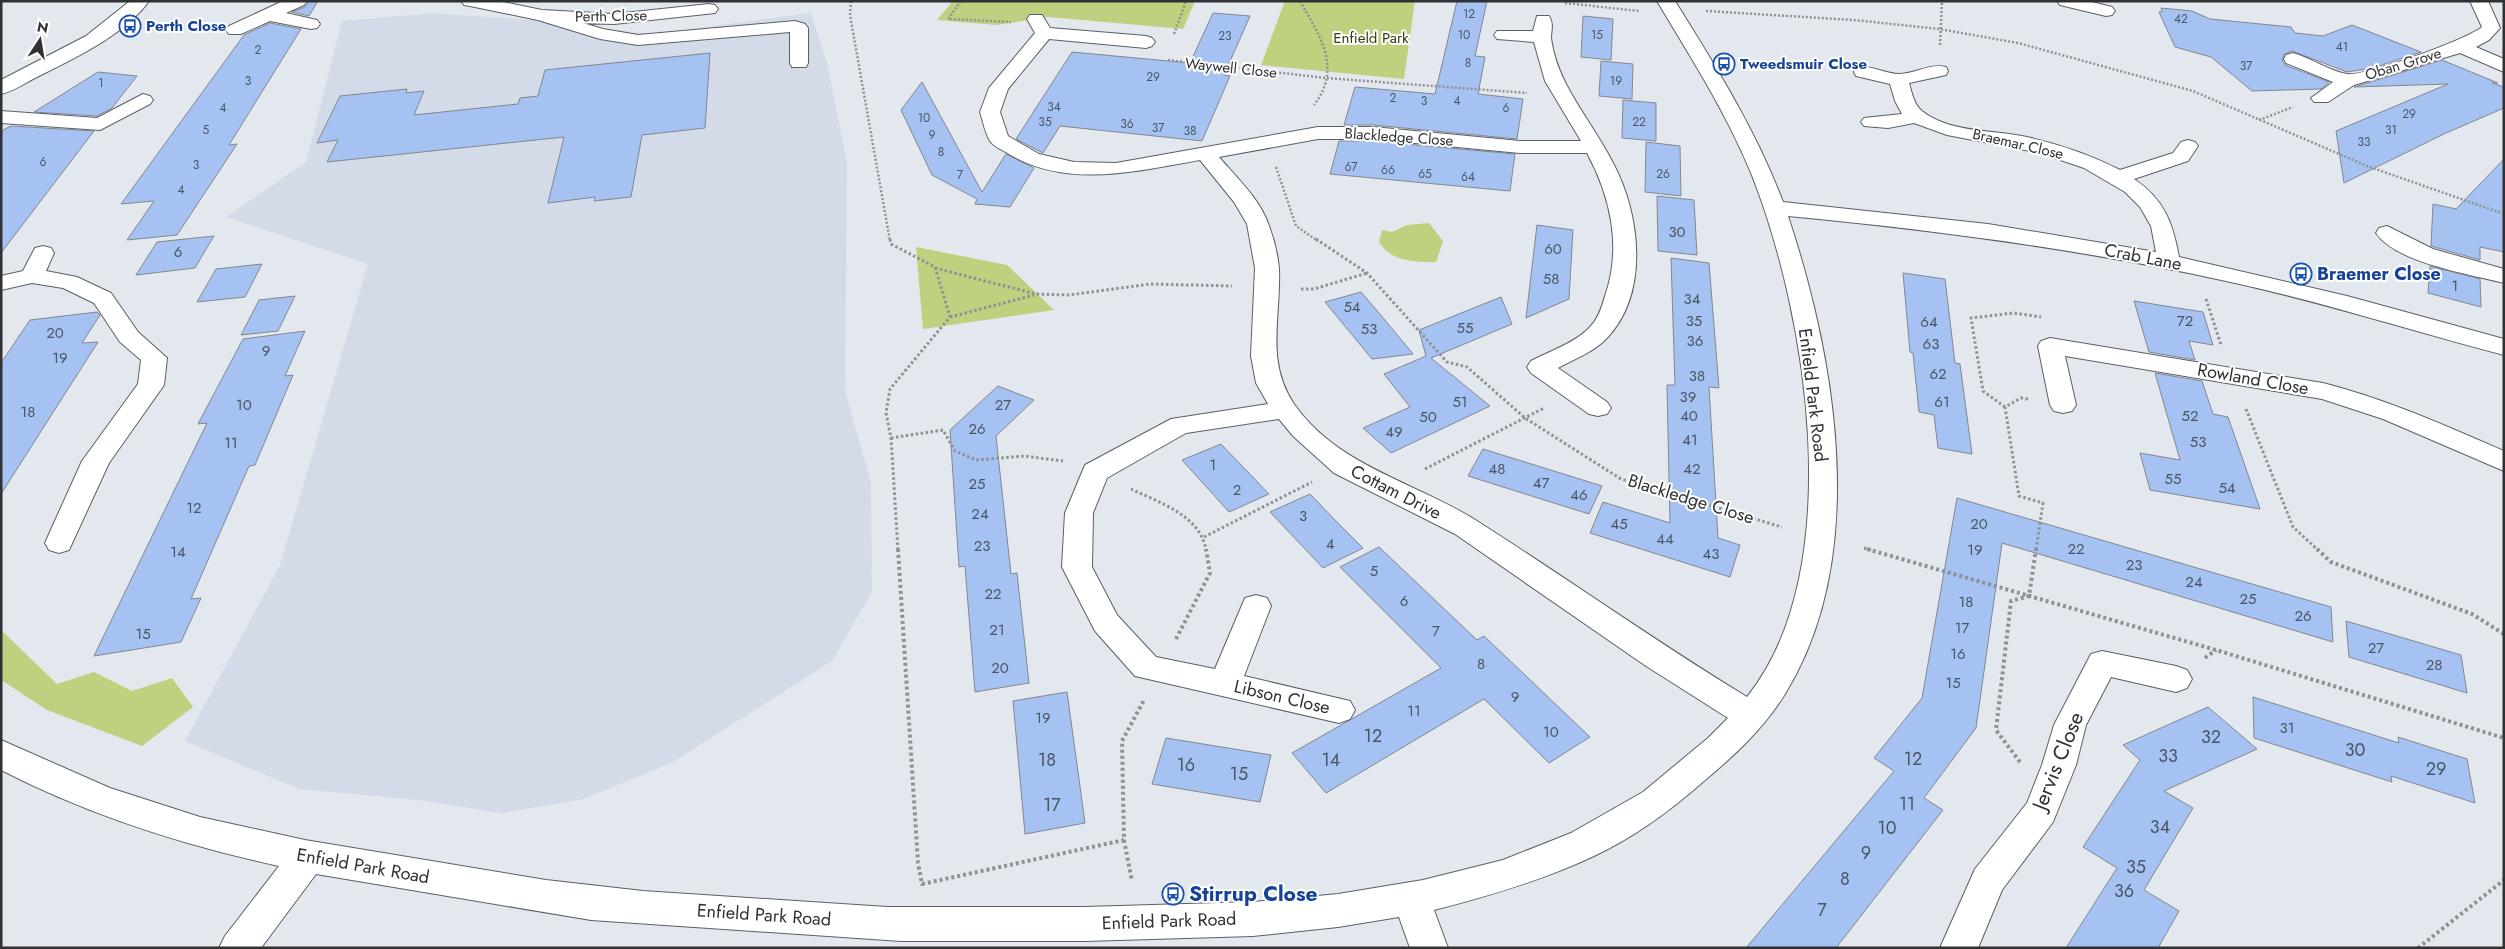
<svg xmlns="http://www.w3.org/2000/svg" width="2505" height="949" font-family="Jost,sans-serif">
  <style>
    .built { fill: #d3dbe9 }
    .green { fill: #bfd07e }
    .building { fill: #a5c2f2; stroke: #83878d }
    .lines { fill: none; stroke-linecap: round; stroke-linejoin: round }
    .minor-casing { stroke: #5b5f65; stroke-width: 2 }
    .path-far2 { stroke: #8e9296; stroke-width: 2.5; stroke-dasharray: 2 2; stroke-linecap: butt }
    .path-far1 { stroke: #8e9296; stroke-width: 3; stroke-dasharray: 2.5 2.5; stroke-linecap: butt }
    .path { stroke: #8e9296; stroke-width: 4; stroke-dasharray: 3 3; stroke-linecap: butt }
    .minor { fill: #fff; fill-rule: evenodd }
    .labels { text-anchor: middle; stroke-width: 4; stroke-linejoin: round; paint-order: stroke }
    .far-number-label { font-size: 12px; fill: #4c5563 }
    .far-street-label { font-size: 15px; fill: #2f3133; stroke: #fff }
    .far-transit-label { font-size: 15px; font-weight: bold; fill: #164399; stroke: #fff; text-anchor: start }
    .far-park-label { font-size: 15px; fill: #353c13; stroke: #fff }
    .number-label { font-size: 15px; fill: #4c5563 }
    .street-label { font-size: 18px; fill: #2f3133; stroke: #fff }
    .transit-label { font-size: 18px; font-weight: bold; fill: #164399; stroke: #fff; text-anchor: start }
    .near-number-label { font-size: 18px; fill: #4c5563 }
    .near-street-label { font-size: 21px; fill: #2f3133; stroke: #fff }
    .near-transit-label { font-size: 21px; font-weight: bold; fill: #164399; stroke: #fff; text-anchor: start }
  </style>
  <rect width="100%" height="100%" fill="#e3e8ee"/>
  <path class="built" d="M433 13 532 20 652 34 811 13 828 67 847 162 845 391 871 483 872 592 832 661 673 762 584 799 502 813 418 800 299 789 185 741 280 565 368 264 226 217 306 162 342 21Z"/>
  <path class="green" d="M953 1H1195L1183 29 1048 17 997 25 937 20Z
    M1285 1H1415L1404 79 1261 65Z
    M1429 223 1443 241 1436 262C1415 262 1391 262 1379 242L1382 230 1392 232 1407 225Z
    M916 247 1007 265 1054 310 923 329Z
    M1 630 57 684 94 672 132 691 172 678 193 707 142 746 47 710 1 680Z"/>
  <path class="building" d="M309 1H318L309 16 292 12 305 7Z
    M1457 1H1487L1475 56 1485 57 1478 94 1523 99 1517 139 1373 125H1344L1355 87 1435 94Z
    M2161 8 2192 11 2210 19 2291 27 2295 33 2323 36 2352 25 2421 52 2373 68 2347 72 2292 51 2284 54 2282 60 2285 65 2329 82 2321 89 2252 91 2211 57 2175 47 2159 12H2162Z
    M1213 13 1250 16 1224 75 1230 76 1202 141 1060 126 1043 153 1016 139 1072 52 1190 63Z
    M1583 16 1613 19 1611 60 1581 57Z
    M270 23 301 29 229 145 237 144 177 235 127 240 154 201 121 204 244 35Z
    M710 53 705 128 642 135 631 197 594 201 595 197 548 203 564 137 327 162 338 140 317 143 340 96 407 89 406 93 424 91 414 115 518 104 520 98 538 96 545 70Z
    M2442 60 2498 83H2492L2504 87V108L2446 133 2344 183 2336 131 2448 84 2354 87Z
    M1601 61 1633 64 1632 99 1599 96Z
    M98 72 137 76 112 108 97 116 34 112Z
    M922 82 982 192 1006 154 1034 168 1010 207 975 204 977 199 932 175 901 110Z
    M1623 100 1656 103V141L1622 138Z
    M11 126 94 131 1 253V131Z
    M1339 141H1373L1515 154 1510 191 1330 174Z
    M1646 142 1680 146 1681 196 1645 192Z
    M2504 159V252L2480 247V260L2431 246 2433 204 2456 209Z
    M1657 196 1694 200 1697 255 1658 251Z
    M1537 225 1573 230 1569 299 1526 318Z
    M214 236 195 268 136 275 157 242Z
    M1671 258 1709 263 1719 388 1709 387 1718 538 1740 545 1730 577 1590 533 1603 502 1670 523 1667 385H1675Z
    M262 264 245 297 197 302 216 269Z
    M2430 266 2480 279 2481 307 2428 293Z
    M1903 273 1945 279 1955 363 1960 364 1972 454 1938 448 1934 415 1919 412 1913 353 1910 352Z
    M1361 292 1379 313 1413 354 1372 359 1325 302Z
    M295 296 278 331 241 335 259 300Z
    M1501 297 1512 324 1431 358 1490 406 1391 453 1363 428 1410 407 1384 374 1426 356 1419 330Z
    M2134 301 2203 312 2213 345 2189 341 2195 360 2149 352Z
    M97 312 100 315 82 343 98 342 1 494V363L30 320Z
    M305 331 285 376 293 375 255 465 249 466 191 599 201 598 181 642 94 656 207 423 198 424 243 339Z
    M2155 373 2202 381 2213 414 2228 417 2260 509 2150 490 2140 453 2180 460Z
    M998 386 1034 400 996 436 1011 574 1017 573 1029 683 975 692 965 566 959 567 950 430Z
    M1221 444 1269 494 1229 512 1182 460Z
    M1483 449 1570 476 1602 486 1589 514 1468 476Z
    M1310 494 1336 521 1363 548 1323 568 1270 512Z
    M1957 498 2331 607 2333 642 2002 543 1976 728 1924 798 1943 810 1836 948H1746L1894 771 1874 758 1922 698Z
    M1379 547 1477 640 1484 636 1590 737 1549 763 1484 699 1326 793 1292 753 1441 668 1340 567Z
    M2346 621 2461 655 2467 693 2349 657Z
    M1067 692 1085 823 1025 834 1013 701Z
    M2253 697 2399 743 2398 737 2467 759 2475 803 2391 776 2392 782 2254 738Z
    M2208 707 2257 749 2164 791 2193 808 2144 890 2179 911 2158 948H2066L2117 868 2083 847 2140 760 2123 745Z
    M1166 738 1271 755 1260 802 1152 784Z"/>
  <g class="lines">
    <g class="minor-casing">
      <path id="minor" d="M130 1H149C125 35 73 59 37 77 25 83 14 91 1 94V80L86 36Z
        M283 1H307L304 5 286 13 317 20 320 24 317 28 311 29 270 21 241 34H229L226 30 229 26Z
        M461 1H498L542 10 614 14 709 4 715 5 718 9 715 13 614 24 583 23 603 29 638 35 795 21 805 24 808 28V63L806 67H792L790 63V32L638 45 600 39 538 20 470 6 464 5Z
        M1657 1H1675C1716 67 1756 130 1783 202L1988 224 2156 252 2151 226 2140 207 2125 192 2084 168 2040 153 1947 135 1914 123 1888 128 1864 126 1861 122 1864 118 1902 114 1895 101 1890 84 1856 76 1854 72 1856 68C1871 64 1884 74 1899 74 1915 74 1930 63 1946 67L1948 71 1946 75 1909 83C1912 93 1914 105 1922 111 1948 132 1990 130 2022 136 2056 143 2089 154 2120 170L2173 153 2181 142 2188 140 2195 142 2198 146 2188 161 2134 179C2164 199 2173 223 2179 257L2347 296 2504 339V355C2411 331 2320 301 2226 281 2081 249 1935 230 1788 216 1836 361 1870 556 1785 694 1764 728 1735 755 1704 781 1671 810 1635 837 1594 856 1543 880 1489 896 1434 910L1448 948H1410L1399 917 1338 927 1253 936 1085 941H901L591 920 316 874 261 948H219L225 936 279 866C183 845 89 815 1 770V740L110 788 200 817 305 840 546 880 643 891 887 907H1085L1253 902 1338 894 1423 880 1503 860 1571 833 1643 792 1708 738 1728 718 1646 666 1455 534 1334 473 1293 436 1279 419 1186 433 1107 478 1093 513 1092 567 1117 615 1156 657 1215 669 1245 598 1256 595 1267 598 1271 606 1244 676 1350 701 1355 710 1350 719 1339 723 1135 676 1095 631 1062 567 1065 513 1085 465 1171 419 1268 404 1256 383 1251 356 1255 268 1247 224 1234 202 1200 160C1138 171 1067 189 1009 154 1003 150 994 147 990 141 985 133 983 121 980 112L989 88 1035 33 1027 19 1030 15H1042L1050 28 1146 36 1152 38 1155 42 1152 46 1146 48 1049 39 1008 89 1000 112 1008 136 1039 154 1074 162 1116 163 1318 127H1373L1520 141H1581L1545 81 1534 42 1497 39 1494 35 1497 31H1533L1537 16H1549C1554 23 1551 31 1551 38 1553 53 1558 68 1565 82 1579 110 1599 135 1613 163 1640 213 1650 293 1607 338 1594 352 1574 359 1558 368L1607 402 1611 408 1607 414 1598 416 1589 414 1531 373 1527 367 1531 361C1550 351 1575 343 1590 327 1598 319 1602 307 1605 296 1622 248 1611 197 1587 153H1520L1373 139H1318L1219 157C1236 177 1261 200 1269 226 1274 239 1278 256 1279 269 1281 318 1265 361 1294 404 1338 467 1416 482 1477 521 1568 579 1655 641 1747 697 1849 570 1807 313 1751 173 1726 112 1691 58 1657 1Z
        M2057 1H2088L2112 7 2115 11 2112 15 2106 16 2060 5Z
        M2470 1H2488L2500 28 2489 40 2476 47 2504 59V72L2460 53 2354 85 2328 102H2314L2311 98 2333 82 2286 63 2284 59 2286 55 2293 53C2311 58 2329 71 2347 74 2364 77 2468 39 2482 27Z
        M143 94 150 96 153 100 150 104 100 130 1 123V111L97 118Z
        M2387 226 2433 249 2504 269V283C2470 274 2396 263 2376 233L2379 228Z
        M43 246 51 248 54 253 46 271 77 277 111 293 138 332 167 358 164 385 109 463 69 550 59 553 49 550 45 543 82 461 138 384 141 360 120 342 94 303 63 288 32 283 1 290V276L23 271 35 248Z
        M2050 338 2323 383C2386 399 2444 425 2504 451V471L2383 419 2322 399 2065 356 2076 405 2072 411 2063 413 2054 411 2050 405 2038 346 2041 341Z
        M2102 651 2176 666 2187 670 2192 679 2187 688 2176 692 2111 677 2086 725 2076 765 2053 822 2002 890 1978 948H1940L1975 869 2027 803 2042 765 2054 725 2091 654Z"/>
    </g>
    <path class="path-far2" d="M851 1 850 15 890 241
      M961 1 948 19 1011 22
      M1300 1C1319 35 1343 67 1314 105
      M1565 3 1639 11
      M1706 11 1854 20 1939 29 2018 43 2193 91 2367 166 2504 214
      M1174 34 1186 1
      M1940 45 1942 1
      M1168 60 1326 78 1527 93
      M2259 120 2293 107
      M1276 167 1296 226 1318 241"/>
    <path class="path-far1" d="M890 239 891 244 935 267 950 317 890 389 886 413 891 438 898 550
      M1316 239 1367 273 1447 362 1467 367 1525 418 1621 479 1782 527
      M935 268 1036 294 1069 295 1150 284 1232 286
      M1301 289H1314L1367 273
      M2206 299 2221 345
      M950 317 1034 295
      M2028 399 2021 398 2005 407 2019 496 2043 503 2036 550
      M2005 407 1983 391 1971 318 2014 313 2041 317
      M2246 409 2293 527 2318 550
      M891 438 943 430 955 451 976 460 1024 456 1063 461
      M1425 469 1544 408
      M1131 489C1160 503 1200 515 1206 550
      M1204 537 1312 482
      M1864 548 1871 550"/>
    <path class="path" d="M898 549 918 863 922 884 1124 840 1122 741 1144 700
      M1867 549 2216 650 2504 738
      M2317 549 2331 562 2472 614 2504 634
      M1176 639 1210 573 1206 549
      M2205 658 2216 650
      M2020 762 1996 730 2011 601 2029 596 2036 549
      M1124 840 1132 881
      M2418 948 2504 880"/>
    <use href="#minor" class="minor"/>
  </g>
  <defs>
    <g id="bus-ring" transform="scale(1.125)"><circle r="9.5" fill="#fff" stroke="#1a4fb4" stroke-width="1.5"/><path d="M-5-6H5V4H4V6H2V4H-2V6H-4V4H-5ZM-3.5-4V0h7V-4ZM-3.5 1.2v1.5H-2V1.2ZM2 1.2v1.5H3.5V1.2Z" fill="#1a4fb4"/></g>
  </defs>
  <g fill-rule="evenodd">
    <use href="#bus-ring" x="130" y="26"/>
    <use href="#bus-ring" x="1724" y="64"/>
    <use href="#bus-ring" x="2301" y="274"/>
    <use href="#bus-ring" x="1173" y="894"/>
  </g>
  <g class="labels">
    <g class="far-number-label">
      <text x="1469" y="18">12</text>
      <text x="2181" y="23">42</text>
      <text x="1464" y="39">10</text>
      <text x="1597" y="39">15</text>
      <text x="1225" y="40">23</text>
      <text x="2342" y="51">41</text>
      <text x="258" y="54">2</text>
      <text x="1468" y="67">8</text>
      <text x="2246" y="70">37</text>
      <text x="1153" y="81">29</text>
      <text x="248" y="85">3</text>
      <text x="1616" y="85">19</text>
      <text x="101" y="87">1</text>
      <text x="1393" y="102">2</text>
      <text x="1424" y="105">3</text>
      <text x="1457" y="105">4</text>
      <text x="1054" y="111">34</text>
      <text x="223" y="112">4</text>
      <text x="1506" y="112">6</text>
      <text x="2409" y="118">29</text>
      <text x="924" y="122">10</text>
      <text x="1045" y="126">35</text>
      <text x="1639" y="126">22</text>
      <text x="1127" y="128">36</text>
      <text x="1158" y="132">37</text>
      <text x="206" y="134">5</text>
      <text x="2391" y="134">31</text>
      <text x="1190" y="135">38</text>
      <text x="932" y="139">9</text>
      <text x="2364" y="146">33</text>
      <text x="941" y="156">8</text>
      <text x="43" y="166">6</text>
      <text x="196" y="169">3</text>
      <text x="1351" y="171">67</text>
      <text x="1388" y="174">66</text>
      <text x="1425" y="178">65</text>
      <text x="1663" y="178">26</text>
      <text x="960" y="179">7</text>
      <text x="1468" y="181">64</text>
      <text x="181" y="194">4</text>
    </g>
    <g class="far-street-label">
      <text transform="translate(611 16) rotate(-1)" y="5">Perth Close</text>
      <text transform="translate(2403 64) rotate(-17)" y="5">Oban Grove</text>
      <text transform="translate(1231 68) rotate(6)" y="5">Waywell Close</text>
      <text transform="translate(1399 137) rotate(4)" y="5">Blackledge Close</text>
      <text transform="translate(2018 144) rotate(13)" y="5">Braemar Close</text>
    </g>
    <g class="far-transit-label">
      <text x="146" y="31">Perth Close</text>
      <text x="1740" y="69">Tweedsmuir Close</text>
    </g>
    <g class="far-park-label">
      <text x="1371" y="43">Enfield Park</text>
    </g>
    <g class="number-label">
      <text x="1677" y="237">30</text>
      <text x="1553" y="254">60</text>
      <text x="178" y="257">6</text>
      <text x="1551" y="284">58</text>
      <text x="2455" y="291">1</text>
      <text x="1692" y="304">34</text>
      <text x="1352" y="312">54</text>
      <text x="1694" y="326">35</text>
      <text x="2185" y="326">72</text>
      <text x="1929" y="327">64</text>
      <text x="1465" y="333">55</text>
      <text x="1369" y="334">53</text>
      <text x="55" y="338">20</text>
      <text x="1695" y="346">36</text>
      <text x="1931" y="349">63</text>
      <text x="266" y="356">9</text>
      <text x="60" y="363">19</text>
      <text x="1938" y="379">62</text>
      <text x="1697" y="381">38</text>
      <text x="1688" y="402">39</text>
      <text x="1460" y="407">51</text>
      <text x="1942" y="407">61</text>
      <text x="244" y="410">10</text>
      <text x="1003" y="410">27</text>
      <text x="28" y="417">18</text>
      <text x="1689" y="421">40</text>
      <text x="2190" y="421">52</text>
      <text x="1428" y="422">50</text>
      <text x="977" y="434">26</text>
      <text x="1394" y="437">49</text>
      <text x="1690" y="445">41</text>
      <text x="2198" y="447">53</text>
      <text x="231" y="448">11</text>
      <text x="1213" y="470">1</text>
      <text x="1497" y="474">48</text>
      <text x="1692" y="474">42</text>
      <text x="2173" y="484">55</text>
      <text x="1541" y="488">47</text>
      <text x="977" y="489">25</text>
      <text x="2227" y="493">54</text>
      <text x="1237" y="495">2</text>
      <text x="1579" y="500">46</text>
      <text x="194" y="513">12</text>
      <text x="980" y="519">24</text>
      <text x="1303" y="521">3</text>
      <text x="1619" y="529">45</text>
      <text x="1979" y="529">20</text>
      <text x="1665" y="544">44</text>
      <text x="1330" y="549">4</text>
      <text x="982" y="551">23</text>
      <text x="2076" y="554">22</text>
      <text x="1975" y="555">19</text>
      <text x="178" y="557">14</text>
      <text x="1711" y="559">43</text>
      <text x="2134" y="570">23</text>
      <text x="1374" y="576">5</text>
      <text x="2194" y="587">24</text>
      <text x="993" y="599">22</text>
      <text x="2248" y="604">25</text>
      <text x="1404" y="606">6</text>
      <text x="1966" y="607">18</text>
      <text x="2303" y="621">26</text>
      <text x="1962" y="633">17</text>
      <text x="997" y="635">21</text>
      <text x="1436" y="636">7</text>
      <text x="143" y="639">15</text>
      <text x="2376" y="653">27</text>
      <text x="1958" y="659">16</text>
      <text x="1481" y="669">8</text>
      <text x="2434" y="670">28</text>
      <text x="1000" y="673">20</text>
      <text x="1953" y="688">15</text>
      <text x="1515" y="702">9</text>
      <text x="1414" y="716">11</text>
      <text x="1043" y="723">19</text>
      <text x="2287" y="733">31</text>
      <text x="1551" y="737">10</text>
    </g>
    <g class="street-label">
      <text transform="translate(2143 257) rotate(11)" y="6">Crab Lane</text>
      <text transform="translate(2253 379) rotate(10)" y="6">Rowland Close</text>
      <text transform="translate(1813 395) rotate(83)" y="6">Enfield Park Road</text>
      <text transform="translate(1396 492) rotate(27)" y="6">Cottam Drive</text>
      <text transform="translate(1691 499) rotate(17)" y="6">Blackledge Close</text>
      <text transform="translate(1282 697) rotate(13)" y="6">Libson Close</text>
      <text transform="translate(363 866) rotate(10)" y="6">Enfield Park Road</text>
      <text transform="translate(764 915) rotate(4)" y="6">Enfield Park Road</text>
      <text transform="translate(1169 921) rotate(-2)" y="6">Enfield Park Road</text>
    </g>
    <g class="transit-label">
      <text x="2317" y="280">Braemer Close</text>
    </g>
    <g class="near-number-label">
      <text x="1373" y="742">12</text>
      <text x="2211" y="743">32</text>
      <text x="2355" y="756">30</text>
      <text x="2168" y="762">33</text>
      <text x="1913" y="765">12</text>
      <text x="1047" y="766">18</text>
      <text x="1331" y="766">14</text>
      <text x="1186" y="771">16</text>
      <text x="2436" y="775">29</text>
      <text x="1239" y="780">15</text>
      <text x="1907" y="810">11</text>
      <text x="1052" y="811">17</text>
      <text x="2160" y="833">34</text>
      <text x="1887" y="834">10</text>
      <text x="1866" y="859">9</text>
      <text x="2136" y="873">35</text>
      <text x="1845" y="885">8</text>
      <text x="2124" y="897">36</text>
      <text x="1822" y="916">7</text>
    </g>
    <g class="near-street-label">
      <text transform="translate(2058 761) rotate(-68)" y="7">Jervis Close</text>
    </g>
    <g class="near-transit-label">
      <text x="1189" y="901">Stirrup Close</text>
    </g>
  </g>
  <rect width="2505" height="949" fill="none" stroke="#2f3133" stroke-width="5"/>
  <g transform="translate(40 40) rotate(12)" stroke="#ffffff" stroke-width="4" paint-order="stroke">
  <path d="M0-4L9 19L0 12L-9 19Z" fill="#2f3133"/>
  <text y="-8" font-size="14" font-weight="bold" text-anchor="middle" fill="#2f3133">N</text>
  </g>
</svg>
